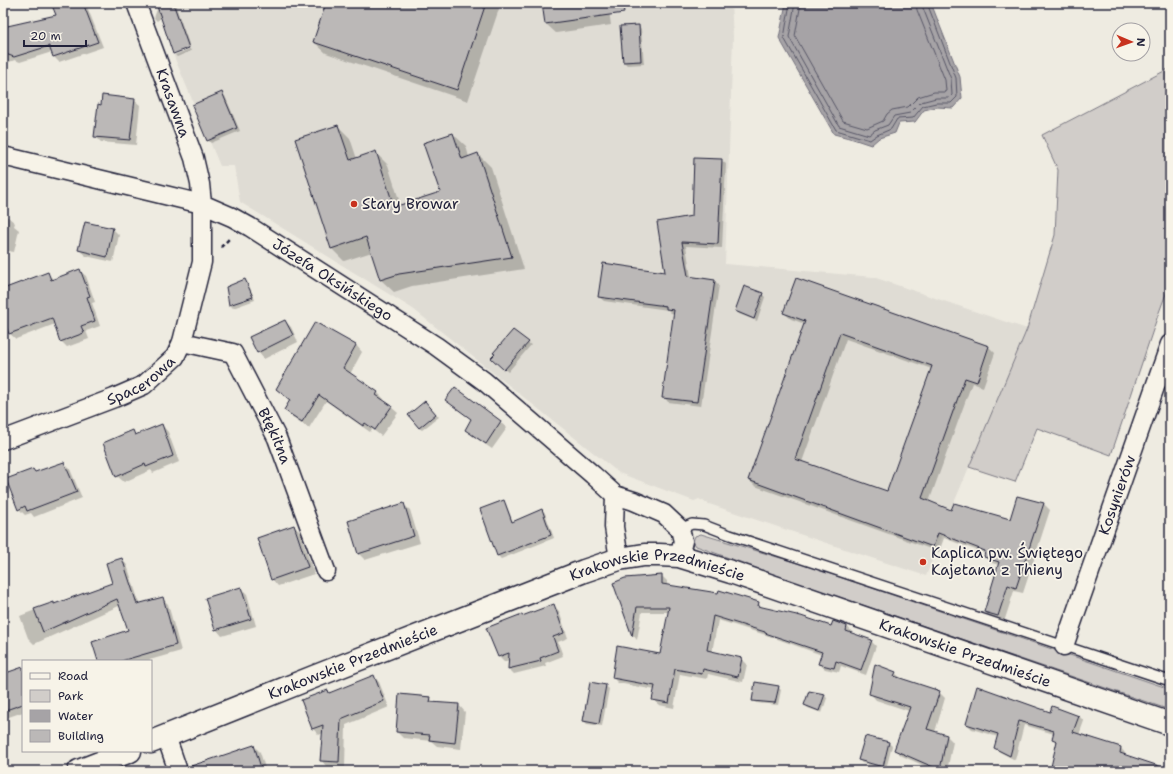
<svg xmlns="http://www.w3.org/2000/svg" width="1173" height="774" font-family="'Shantell Sans',sans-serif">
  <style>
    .built { fill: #dfdcd4 }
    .green { fill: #d1cdc9; stroke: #7a7882 }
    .water { fill: #a6a3a6; stroke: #716f7b }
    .shadow { fill: #0003; fill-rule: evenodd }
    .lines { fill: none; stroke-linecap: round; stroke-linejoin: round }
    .shore { stroke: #575666; stroke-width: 1 }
    .building { fill: #bbb8b7; stroke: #22223b; fill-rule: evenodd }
    .lane-casing { stroke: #22223b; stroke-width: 12 }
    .street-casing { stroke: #22223b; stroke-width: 21 }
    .secondary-casing { stroke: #22223b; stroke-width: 25 }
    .path { stroke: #22223b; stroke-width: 2.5; stroke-dasharray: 4 3; stroke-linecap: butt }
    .lane { stroke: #f7f3e8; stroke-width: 9 }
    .street { stroke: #f7f3e8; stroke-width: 18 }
    .secondary { stroke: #f7f3e8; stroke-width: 22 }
    .poi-dot { fill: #c8321e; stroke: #f7f3e8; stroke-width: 1.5 }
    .labels { text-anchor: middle; stroke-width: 3.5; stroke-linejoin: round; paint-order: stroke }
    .street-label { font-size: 15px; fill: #22223b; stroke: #f7f3e8 }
    .poi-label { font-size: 15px; fill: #22223b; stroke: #f7f3e8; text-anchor: start }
  </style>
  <rect width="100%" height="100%" fill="#eeebe1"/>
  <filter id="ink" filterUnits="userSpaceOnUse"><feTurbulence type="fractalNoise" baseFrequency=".025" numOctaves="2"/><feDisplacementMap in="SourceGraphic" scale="8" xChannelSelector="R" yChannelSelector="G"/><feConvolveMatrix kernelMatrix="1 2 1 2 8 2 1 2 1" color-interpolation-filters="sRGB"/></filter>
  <g filter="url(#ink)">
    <path class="built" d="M158 3H731L733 37 725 264 873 277 1027 329 951 510 926 576 709 504 699 499 694 501 619 473 413 309 240 202 234 166H220L173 54 157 7Z"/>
    <path class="green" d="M1170 68V283L1158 315 1111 455 1037 428 1015 482 969 467 1027 329 1055 235 1058 170 1042 135Z
      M701 534 804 565 1170 689V710L795 582 696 546 693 541 695 536Z"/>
    <path class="water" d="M786 3H931L960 77 962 98 953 108 937 107 924 110 915 122 899 123 895 133 879 138 871 145 853 139 834 134 779 38Z"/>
    <path class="shadow" d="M52 3H88L86 4 103 47 59 62 54 57 52 52 20 62 15 60 6 63 3 60V27L57 16Z
      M159 3H181L176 7 190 47 174 53V54L162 17 157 21 154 18Z
      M327 3H501L468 101 326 53 314 42Z
      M543 3H608L611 25 556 33 546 24Z
      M639 26 641 29 644 64 627 65 624 62Z
      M190 49 191 51 177 57 175 55Z
      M222 93 225 96 240 131 211 143 208 140Z
      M134 100 140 105 136 145 101 142 95 136Z
      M338 126 350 138 357 159 376 153 388 165 401 206 441 193 453 134 466 146 469 157 478 154 491 167 524 269 412 286 394 292 381 280 372 252 344 261 331 248Z
      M721 160 726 164 722 248 686 246 691 277 715 281 719 285 701 406 668 402 664 397 674 314 671 313 668 310 604 301 599 297 666 274Z
      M3 215 8 217 15 223 14 226 19 230 14 252 3 250Z
      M86 223 113 229 119 235 113 262 86 256 79 250Z
      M80 271 86 276 95 302 92 303 100 326 86 331 89 339 67 347 61 341 55 324 16 339 10 334 3 316V290L47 273 54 280Z
      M796 279 989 347 995 353 983 387 972 383 929 502 952 511 1011 520 1018 497 1044 504 1050 510 1023 593 1014 591 1004 622 991 618 985 612 999 565 992 563 985 557 986 554 944 538 939 552 755 486 749 480 805 324 791 319 784 313ZM846 339 932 369 887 493 802 462Z
      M245 280 248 283 255 300 233 308 230 305 227 288Z
      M762 294 765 297 757 321 739 314 736 311Z
      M285 321 291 327 298 342 264 359 258 352Z
      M528 343 531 345 508 372 495 361 496 354Z
      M356 345 362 352 350 374 377 392 384 399 383 400 398 413 381 436 372 429 370 432 326 401 309 428 291 416 285 410 290 401 278 389Z
      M455 388 500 422 507 428 492 449 473 436 466 430 472 420 446 400Z
      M428 405 439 417 422 430 419 428Z
      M162 425 168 432 179 462 153 473 151 470 124 482 117 476 133 432 136 435Z
      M64 463 70 469 82 498 34 517 31 513 25 515 19 509 33 470 36 473Z
      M503 501 506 504 513 522 542 510 545 513 554 538 501 559 498 556 481 510Z
      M403 504 410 510 420 543 365 560 359 554 349 522Z
      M294 526 300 532 314 574 278 586 272 579Z
      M121 559 127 565 140 605 162 598 168 604 181 651 146 661H99L129 631 121 605 34 644 28 638 20 616 53 603 55 605 114 584Z
      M662 576 667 581V586L758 603 763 608 832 628 834 622 847 626 852 632 851 634 871 641 876 646 866 675 841 666 839 672 825 669 819 664 822 655 769 636 718 620 712 652 742 659 747 664 743 682 708 674 707 679 680 674 674 708 659 705 653 700 655 690 618 683 613 678 661 656 669 612H642L637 640 633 635 614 583Z
      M241 588 247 594 256 626 222 636 216 629Z
      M554 606 559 611 568 638 558 642 563 656 545 663 546 666 514 674 509 669V660L504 662 499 657 522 615 523 617Z
      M23 668V712L3 719V675Z
      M895 673 902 679 939 692 945 698 935 732 947 736 953 742 947 771H936L902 756 895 750 909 711 876 700 870 693Z
      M373 676 379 682 389 707 346 725 345 767 326 766 321 760 323 733 319 735 313 729 302 701 328 691 330 694Z
      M606 686 609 689 602 726 587 724 584 721Z
      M778 687 781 690 778 705 756 703 753 700Z
      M824 695 827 698 822 713 808 708 805 705Z
      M430 698 435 703 459 705 465 712 461 749 437 746 431 741 403 738 397 732Z
      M1051 713 1079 716 1084 721 1079 735 1121 748 1125 753V756L1170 770V771H1051L1057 743 1053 738 1054 734 1024 725 1015 760 1000 752 995 748 998 737 972 729 967 724Z
      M865 737 889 743 892 746 886 769 862 763 859 760Z
      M254 746 260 752 266 771H203Z"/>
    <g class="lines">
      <path class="shore" d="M790 3 784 38 836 130 870 140 877 135 891 129 897 119 913 118 923 106 936 103H951L957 97 956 78 927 3
        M795 3 789 37 839 126 869 135 875 130 888 125 894 116 910 113 921 102 936 98H949L952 95 951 79 923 8 922 3
        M801 3 795 36 843 121 867 128 883 121 887 114 892 110 908 107 918 97 934 92H944L946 91 945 80 917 10 916 3"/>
    </g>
    <path class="building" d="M51 3H83L98 42 53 57 49 46 14 57 3 53V27L56 15Z
      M156 3H173L189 48 173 54Z
      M326 3H486L457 90 313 42Z
      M542 3H623L624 13 545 24Z
      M639 25 641 61 623 62 620 26Z
      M222 92 237 128 207 141 192 105Z
      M102 95 135 99 130 140 94 137 98 104 101 105Z
      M338 125 350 160 376 151 394 207 440 192 423 143 453 133 462 159 478 153 512 257 399 274 380 280 366 237 331 249 295 139Z
      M694 158 722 159 718 244 682 242 688 276 715 280 697 402 662 398 674 310 666 309V306L598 297 603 263 665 272 657 222 692 216Z
      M85 222 113 228 107 257 78 250Z
      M80 269 90 296 87 297 95 321 81 326 84 333 60 342 52 318 9 334 3 319V289L48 272 51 280Z
      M796 278 989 346 977 382 965 378 922 498 951 510 954 503 1010 519 1017 496 1044 503 1016 588 1008 585 998 616 984 612 999 562 984 557 985 551 938 533 933 547 748 480 805 321 783 313ZM840 333 932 366 887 491 795 459Z
      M245 279 253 297 229 305 226 287Z
      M744 286 763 293 754 319 735 311Z
      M285 320 293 335 257 353 249 337Z
      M315 322 356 345 343 368 378 392 376 395 392 406 375 430 365 423 363 426 319 395 302 422 284 410 290 400 276 389Z
      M513 330 529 342 504 370 491 358 495 354 493 353Z
      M455 387 501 421 486 444 465 430 471 419 445 400Z
      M425 401 436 414 419 428 408 415Z
      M162 424 173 456 146 467 145 464 116 477 103 443 133 430 135 435Z
      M64 462 77 492 27 511 25 506 18 510 6 479 33 469 35 472Z
      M504 500 512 522 542 509 551 535 497 556 480 509Z
      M404 503 414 536 358 554 348 521Z
      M294 525 308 567 271 580 257 538Z
      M122 558 137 604 163 597 176 645 121 661H98L92 642 128 630 117 599 43 632 34 609 54 602V604L112 583 106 563Z
      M662 575V584L718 593 719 590 759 602 758 606 801 616 831 626 833 621 847 626 846 631 872 640 861 670 836 661 834 668 818 664 822 652 765 633V632L713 616 707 650 742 658 738 677 703 669 702 674 675 669 669 703 652 700 655 686 612 678 617 646 660 654 669 607H637L632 636 613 583 625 578Z
      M241 587 251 619 215 630 205 598Z
      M554 604 564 633 553 637 558 651 540 658 541 661 508 669 509 653 498 657 486 628 522 614V616Z
      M875 664 896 672 894 676 940 691 927 729 947 735 940 770 894 750 910 707 869 694Z
      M23 667V704L3 711V674Z
      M374 675 384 701 341 719 339 762 320 761 323 725 312 729 301 700 328 690 329 693Z
      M590 682 606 685 599 724 583 721Z
      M755 682 779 686 775 703 752 701Z
      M977 686 1050 712 1052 706 1079 716 1073 732 1121 747 1120 753 1165 768 1164 771H1050L1057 741 1052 739 1054 731 1019 721 1010 756 994 748 998 734 966 724Z
      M809 691 825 694 819 711 804 705Z
      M399 694 431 697 430 702 459 704 455 743 429 740 430 735 396 732Z
      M865 736 889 742 883 767 858 760Z
      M254 745 262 771H188V767Z"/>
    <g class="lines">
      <g class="lane-casing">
        <path id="lane" d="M680 529 692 524 704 525 730 535 1170 681"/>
      </g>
      <g class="street-casing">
        <g id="street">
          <path id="s1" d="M3 156 202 204 232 217 250 227 436 346 484 381 593 475 615 495 634 501 664 514 680 529 683 541 679 556"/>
          <path id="s2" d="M182 342 233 353 277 438 326 571"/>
          <path id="s3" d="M3 440 114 398 144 385 175 357 182 342 202 262V204L200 184 194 158 136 3"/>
          <path d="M615 495 614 527 619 559"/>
          <path id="s4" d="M1064 646 1170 344"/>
          <path d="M166 736 178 771"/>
        </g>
      </g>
      <g class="secondary-casing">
        <g id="secondary">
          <path id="s5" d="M151 742 316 676 584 571 619 559 644 555H659L679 556 731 572 1170 724"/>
          <path d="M79 771 130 751"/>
        </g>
      </g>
      <path class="path" d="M221 247 229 239H231"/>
      <use href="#lane" class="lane"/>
      <use href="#street" class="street"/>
      <use href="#secondary" class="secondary"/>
    </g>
  </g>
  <g class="poi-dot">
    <circle cx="354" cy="204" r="4"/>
    <circle cx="923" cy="562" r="4"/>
  </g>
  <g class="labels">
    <g class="street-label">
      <text transform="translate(173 103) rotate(70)" y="5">Krasawna</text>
      <text dy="5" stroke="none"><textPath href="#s1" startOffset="356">Józefa Oksińskiego</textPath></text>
      <text dy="5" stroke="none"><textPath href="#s3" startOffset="151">Spacerowa</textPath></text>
      <text dy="5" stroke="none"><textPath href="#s2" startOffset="145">Błękitna</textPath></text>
      <text dy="5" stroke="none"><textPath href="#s4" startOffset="160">Kosynierów</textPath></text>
      <text dy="5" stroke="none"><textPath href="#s5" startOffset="541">Krakowskie Przedmieście</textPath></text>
      <text dy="5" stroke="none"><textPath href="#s5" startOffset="865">Krakowskie Przedmieście</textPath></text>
      <text dy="5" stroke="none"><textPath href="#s5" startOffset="217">Krakowskie Przedmieście</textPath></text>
    </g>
    <g class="poi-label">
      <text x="362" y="209">Stary Browar</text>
      <text x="931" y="558">Kaplica pw. Świętego<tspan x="931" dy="17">Kajetana z Thieny</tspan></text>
    </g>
  </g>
  <rect width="1173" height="774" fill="none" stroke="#f7f3e8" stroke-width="16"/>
  <rect x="8" y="8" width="1157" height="758" fill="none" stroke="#22223b" stroke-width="1.5" filter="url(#ink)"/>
  <rect x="22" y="660" width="130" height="92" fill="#f7f3e8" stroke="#a29fa3"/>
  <rect x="30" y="673" width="20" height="6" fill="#f7f3e8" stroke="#a29fa3"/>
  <text x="58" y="680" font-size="12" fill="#22223b">Road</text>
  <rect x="30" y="690" width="20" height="12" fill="#d1cdc9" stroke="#a29fa3"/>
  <text x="58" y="700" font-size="12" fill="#22223b">Park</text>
  <rect x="30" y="710" width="20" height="12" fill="#a6a3a6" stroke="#a29fa3"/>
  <text x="58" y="720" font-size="12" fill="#22223b">Water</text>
  <rect x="30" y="730" width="20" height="12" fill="#bbb8b7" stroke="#a29fa3"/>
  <text x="58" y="740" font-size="12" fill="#22223b">Building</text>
  <g transform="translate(1131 42) rotate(92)"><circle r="19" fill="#f7f3e8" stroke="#a29fa3"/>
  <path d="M0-3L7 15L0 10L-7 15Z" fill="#c8321e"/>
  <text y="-6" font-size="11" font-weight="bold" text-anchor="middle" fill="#22223b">N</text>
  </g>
  <path d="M24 40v6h62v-6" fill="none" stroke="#22223b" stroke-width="2"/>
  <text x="30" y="40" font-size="12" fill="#22223b" stroke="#f7f3e8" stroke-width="3" paint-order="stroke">20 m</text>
</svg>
